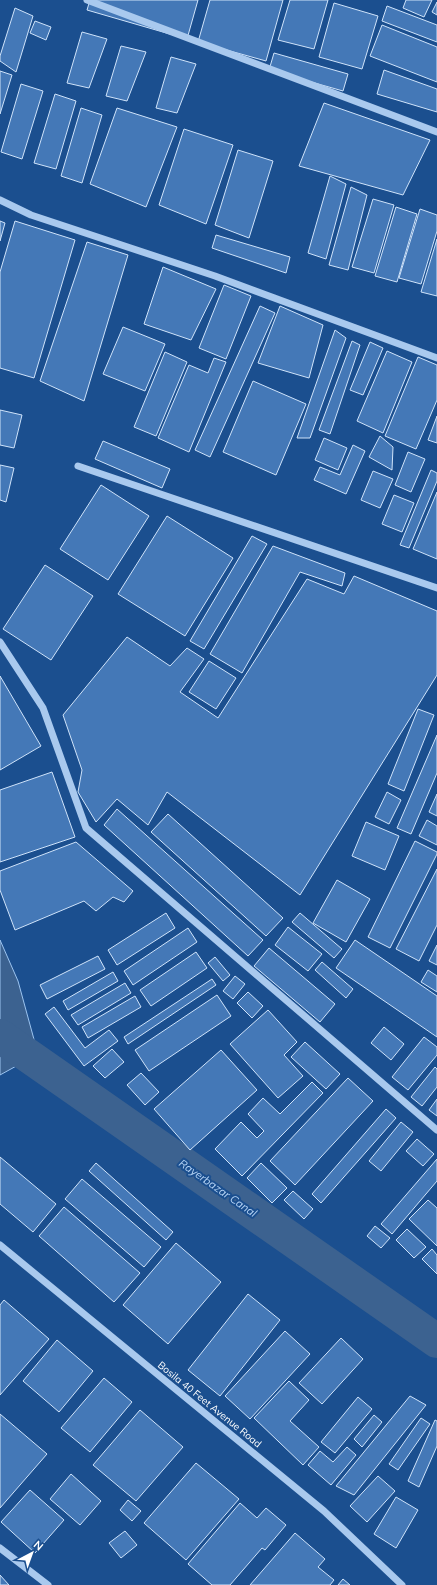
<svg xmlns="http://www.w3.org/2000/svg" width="437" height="1585" font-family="Mulish,sans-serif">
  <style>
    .water { fill: #3c6290; stroke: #9cc4f0 }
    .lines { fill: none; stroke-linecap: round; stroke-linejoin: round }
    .canal { stroke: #3c6290; stroke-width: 34 }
    .building { fill: #4478b7; stroke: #cfe3fa }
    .minor { stroke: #a9c9ee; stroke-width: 7 }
    .labels { text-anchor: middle; stroke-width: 4; stroke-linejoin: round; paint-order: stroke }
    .street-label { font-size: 10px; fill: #fff; stroke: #1b4f8f }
    .water-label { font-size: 11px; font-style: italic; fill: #b5d3f5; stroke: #1b4f8f }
  </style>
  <rect width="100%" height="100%" fill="#1b4f8f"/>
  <path class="water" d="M0 940 18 981 38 1054 0 1075Z"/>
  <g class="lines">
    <path class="canal" d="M0 1036 437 1341"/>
  </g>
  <path class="building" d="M90 0H198L187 39 87 10Z
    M210 0H283L266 61 198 42Z
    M290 0H328L314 49 278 40Z
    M406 0H432L424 17 403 8Z
    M437 2V15L432 12Z
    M334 3 378 16 362 69 319 57Z
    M387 6 437 25V42L382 21Z
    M15 8 33 16 16 72 0 61V56Z
    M35 21 51 27 46 40 30 33Z
    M382 25 437 47V82L370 56Z
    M82 32 107 39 89 88 67 83Z
    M121 46 146 52 127 101 106 96Z
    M274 53 348 74 343 91 269 70Z
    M171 57 196 64 177 113 156 108Z
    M384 70 437 89V112L377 94Z
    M0 71 12 75 0 114Z
    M21 84 43 91 22 159 1 152Z
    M55 94 76 101 56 169 34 163Z
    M324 103 430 140 403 195 299 166Z
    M81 108 102 115 82 183 61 176Z
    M117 108 177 127 146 207 90 184Z
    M184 129 233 145 206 224 159 205Z
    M238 150 273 161 249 238 215 225Z
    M330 176 346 184 326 259 308 253Z
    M351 187 367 195 348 270 329 265Z
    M373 199 394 205 374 273 352 267Z
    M396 207 417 214 397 282 375 276Z
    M420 209 437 215V231L421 284 399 278Z
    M0 221 5 223 0 241Z
    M15 221 75 240 34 378 0 368V272Z
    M216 235 290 257 286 273 212 248Z
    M437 239V296L421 292Z
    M87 242 128 255 84 401 40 381Z
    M163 267 216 289 191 340 144 324Z
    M224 285 251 296 226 359 199 348Z
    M260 306 275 313 210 457 195 450Z
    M280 306 323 325 309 378 258 363Z
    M123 327 165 344 145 391 103 374Z
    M335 330 346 338 310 438H297Z
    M352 341 360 345 330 434 319 430Z
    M370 342 383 348 363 395 350 390Z
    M387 351 412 362 383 433 357 421Z
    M165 352 187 362 156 436 134 427Z
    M418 357 437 365V400L416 449 385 436Z
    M214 358 226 362 189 452 158 438 189 365 208 373Z
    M253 381 306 404 276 475 223 452Z
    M0 410 22 415 14 448 0 445Z
    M437 416V443L428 440Z
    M380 436 393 447 392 470 369 457Z
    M324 438 347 448 338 470 315 460Z
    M103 441 170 469 162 488 95 459Z
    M353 445 365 451 346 494 314 480 320 467 340 475Z
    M408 452 425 459 411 492 395 485Z
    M0 465 14 468 6 502 0 500Z
    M431 470 437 473V481L409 548 400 545Z
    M373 471 393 479 380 508 361 500Z
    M101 485 149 516 108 580 60 549Z
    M437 492V559L413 549Z
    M394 495 414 503 402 532 382 524Z
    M167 516 233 558 185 636 118 594Z
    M252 536 267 544 204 649 190 641Z
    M273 546 345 573 342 586 300 572 242 673 210 654Z
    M45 565 93 596 51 660 3 629Z
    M354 576 437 611V675L300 895 167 792 148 825 117 799 96 822 78 792 82 770 63 715 127 637 170 666 187 648 204 659 180 692 218 718 307 579 344 594Z
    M209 661 236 678 216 709 189 692Z
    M0 676 41 746 0 770Z
    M418 709 434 715 404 791 388 784Z
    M437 735V773L411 834 397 828Z
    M52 772 75 837 0 862V790Z
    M387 792 401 800 389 824 375 817Z
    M437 794V816L429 812Z
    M117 809 263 940 248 956 104 825Z
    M168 814 283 918 266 936 151 832Z
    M427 820 437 826V845L419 836Z
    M366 822 399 836 385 870 352 856Z
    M415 841 437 852V854L390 948 368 937Z
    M76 842 133 891 124 902 113 897 96 911 84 901 15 930 0 890V871Z
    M437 869V925L419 961 396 949Z
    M337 880 370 899 346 942 313 923Z
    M166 913 175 928 117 965 108 950Z
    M300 913 342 949 334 958 292 922Z
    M288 927 322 954 308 971 275 945Z
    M188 928 197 942 133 985 124 971Z
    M355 940 437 996V1037L336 968Z
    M437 945V965L429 961Z
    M269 948 335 1004 320 1022 254 966Z
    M196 952 207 968 151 1006 140 990Z
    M98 956 105 969 47 999 40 985Z
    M215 957 230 975 223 981 208 963Z
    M322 962 353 989 346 998 315 970Z
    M428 970 437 976V992L421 982Z
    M113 972 118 981 68 1010 63 1001Z
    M235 976 245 984 233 999 223 991Z
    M212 979 216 985 128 1044 124 1037Z
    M125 983 131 993 78 1025 71 1015Z
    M248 992 263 1006 252 1018 237 1003Z
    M217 995 231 1016 149 1071 135 1050Z
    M135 996 141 1007 88 1038 82 1027Z
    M54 1007 85 1048 109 1030 118 1041 84 1066 45 1014Z
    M268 1010 297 1042 284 1055 303 1076 278 1098 230 1044Z
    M384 1027 404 1044 391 1060 371 1043Z
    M424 1037 437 1047V1055L408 1090 392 1077Z
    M305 1042 340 1074 326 1089 291 1057Z
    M112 1049 124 1062 105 1078 93 1066Z
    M221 1050 257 1090 190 1150 154 1109Z
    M435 1067 437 1069V1087L422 1106 411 1097Z
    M141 1073 159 1092 145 1105 127 1085Z
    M348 1078 373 1101 295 1185 270 1161Z
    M312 1082 323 1093 242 1176 215 1149 241 1122 257 1138 264 1131 248 1114 263 1098 280 1114Z
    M437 1099V1116L429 1110Z
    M386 1109 396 1118 321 1203 312 1194Z
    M401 1122 413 1132 381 1171 369 1161Z
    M417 1139 434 1154 423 1166 406 1151Z
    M0 1157 56 1204 33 1232 0 1204Z
    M437 1159V1181L392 1234 381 1224Z
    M96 1163 173 1232 166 1240 89 1171Z
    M261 1163 287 1188 272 1203 247 1178Z
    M82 1179 161 1247 144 1267 65 1199Z
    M293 1191 313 1209 304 1219 284 1200Z
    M428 1200 437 1208V1246L409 1219Z
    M64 1207 140 1273 114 1302 39 1236Z
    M375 1226 390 1238 381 1248 367 1236Z
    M407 1229 426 1247 414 1258 396 1240Z
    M176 1243 221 1282 168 1344 123 1305Z
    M432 1249 437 1255V1274L422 1259Z
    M248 1294 280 1320 220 1396 188 1370Z
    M4 1300 49 1339 0 1395V1305Z
    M285 1331 310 1354 250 1419 225 1396Z
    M341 1338 363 1359 322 1404 299 1383Z
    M57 1340 93 1371 59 1412 23 1381Z
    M104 1378 132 1402 90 1452 61 1428Z
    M289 1381 309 1400 290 1421 319 1447 303 1465 254 1418Z
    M410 1396 426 1405 354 1495 336 1486Z
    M358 1397 372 1409 335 1453 321 1442Z
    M140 1410 183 1447 136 1501 93 1465Z
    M0 1414 47 1454 0 1508Z
    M374 1415 382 1422 362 1447 354 1439Z
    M421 1418 430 1424 398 1470 389 1464Z
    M435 1420 437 1421V1446L419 1487 408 1481Z
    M347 1447 356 1455 331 1485 308 1465 320 1451 333 1462Z
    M196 1463 239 1499 186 1560 144 1523Z
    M71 1474 101 1501 80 1525 50 1499Z
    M378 1476 395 1491 367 1522 350 1506Z
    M30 1490 64 1520 35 1553 1 1522Z
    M396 1497 418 1510 396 1548 374 1534Z
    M128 1500 141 1511 132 1521 120 1510Z
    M240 1503 257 1518 266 1508 286 1525 265 1550 262 1548 230 1585H212L188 1564Z
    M125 1531 137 1545 121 1558 109 1543Z
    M295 1533 325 1559 318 1567 334 1580 330 1585H250Z
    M0 1575 9 1585H0Z
    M343 1579 350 1585H338Z"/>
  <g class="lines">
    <path class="minor" d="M87 0 437 132
      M0 200 31 215 215 276 437 358
      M78 466 437 588
      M0 642 43 708 86 828 437 1130
      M0 1245 324 1511 402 1585
      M0 1548 48 1585"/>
  </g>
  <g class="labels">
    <g class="street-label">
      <text transform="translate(210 1404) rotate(39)" y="4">Bosila 40 Feet Avenue Road</text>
    </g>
    <g class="water-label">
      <text transform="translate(218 1188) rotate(35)" y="4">Rayerbazar Canal</text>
    </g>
  </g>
  <g transform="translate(32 1553) rotate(41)" stroke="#1b4f8f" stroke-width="3" paint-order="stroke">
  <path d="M0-3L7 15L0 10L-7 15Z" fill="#ffffff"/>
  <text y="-6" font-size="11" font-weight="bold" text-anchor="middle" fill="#ffffff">N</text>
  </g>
</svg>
